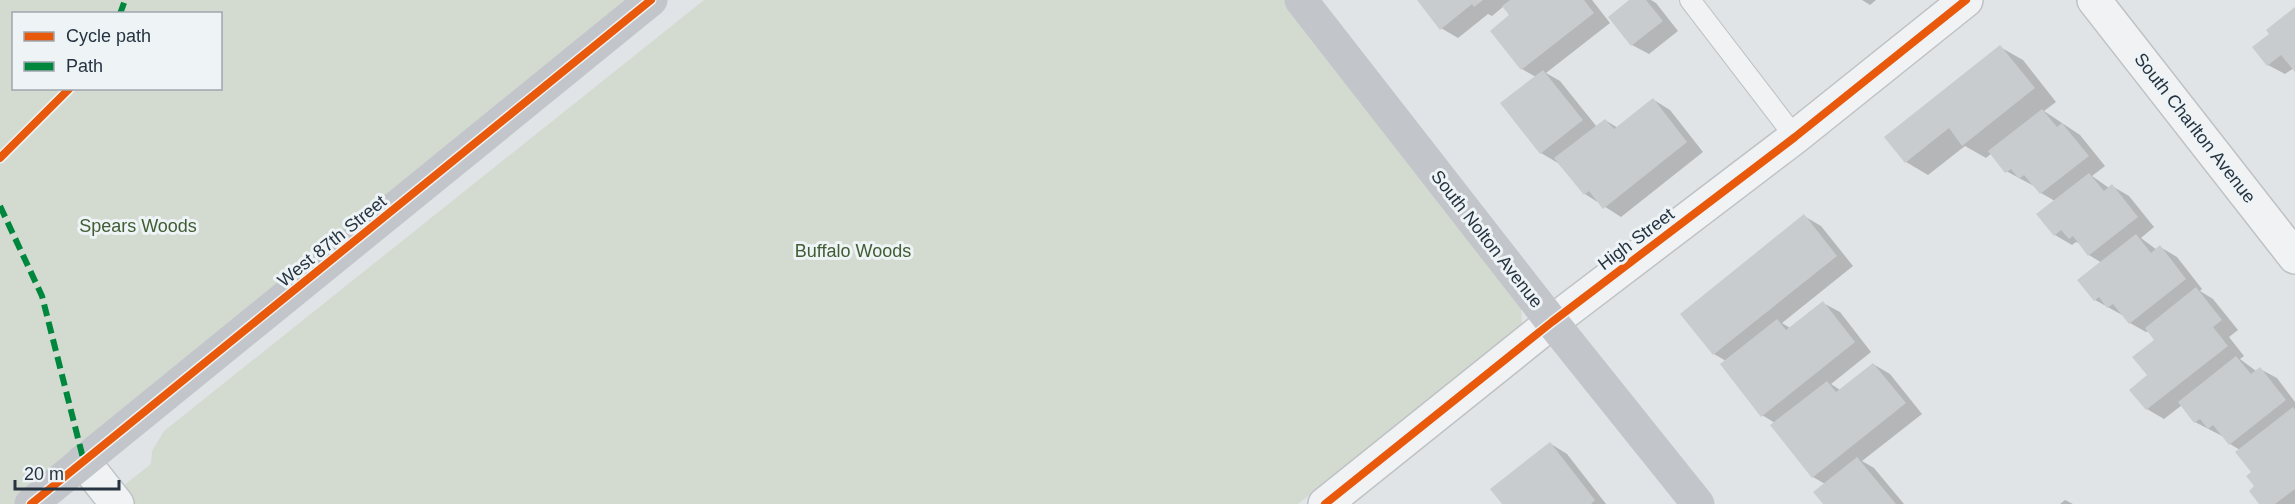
<svg xmlns="http://www.w3.org/2000/svg" width="2295" height="504" font-family="Arial,sans-serif">
  <style>
    .green { fill: #d3dbd1; fill-rule: evenodd }
    .shadow { fill: #0003 }
    .building { fill: #c9ccce }
    .lines { fill: none; stroke-linecap: round; stroke-linejoin: round }
    .lane-casing { stroke: #bfc2c4; stroke-width: 22 }
    .street-casing { stroke: #bfc2c4; stroke-width: 36 }
    .lane { stroke: #f0f2f3; stroke-width: 20 }
    .street { stroke: #f0f2f3; stroke-width: 33 }
    .secondary { stroke: #c2c5c9; stroke-width: 33 }
    .quiet { stroke: #00873e; stroke-width: 6; stroke-dasharray: 12 6; stroke-linecap: butt }
    .cycleway-casing { stroke: #eef3f6; stroke-width: 11 }
    .cycleway { stroke: #e8590c; stroke-width: 8 }
    .labels { text-anchor: middle; stroke-width: 6; stroke-linejoin: round; paint-order: stroke }
    .street-label { font-size: 18px; fill: #263441; stroke: #eef3f6 }
    .park-label { font-size: 18px; fill: #415d33; stroke: #eef3f6 }
  </style>
  <rect width="100%" height="100%" fill="#e1e4e6"/>
  <path class="green" d="M0 0H642L14 504H0ZM14 14H220V88H14Z
    M704 0H1291L1521 301 1522 326 1298 504H100L151 464 152 451 164 431Z"/>
  <path class="shadow" d="M1418 0H1592L1610 23 1546 73 1560 81 1597 127 1605 120 1618 128 1654 100 1670 110 1703 152 1621 217 1585 194 1558 163 1541 153 1536 77 1522 69 1492 31 1511 15 1504 6 1492 16 1488 14 1458 38 1441 28Z
    M1631 0H1651L1656 3 1678 31 1649 54 1632 45Z
    M1862 0H1876L1870 5Z
    M2295 9V70L2294 68 2285 74 2268 65 2271 34Z
    M2000 47 2023 60 2056 102 2044 111 2080 135 2105 166 2092 176 2109 188 2112 186 2129 196 2154 227 2141 238 2157 250 2160 247 2177 257 2202 289 2200 291 2213 299 2238 330 2229 337 2244 356 2240 359 2256 371 2260 369 2277 378 2295 402V504H2261L2253 472 2240 450 2230 444 2224 437 2195 422 2182 405 2164 419 2147 409 2132 390 2150 376 2156 340 2149 331 2146 332 2130 323 2124 316 2095 300 2102 263 2089 255 2081 244 2076 242 2072 245 2055 235 2039 214 2055 201 2041 193 2036 187 2006 171 1992 153 1986 158 1965 146 1928 175 1906 162Z
    M1804 216 1821 226 1853 266 1782 323 1790 328 1823 303 1840 312 1871 352 1831 384 1840 390 1873 364 1890 374 1922 414 1862 461 1874 468 1904 504H1825V484L1813 477 1775 423 1762 415 1726 361 1714 354Z
    M1551 444 1567 454 1606 504H1504Z
    M2065 500 2073 504H2060Z"/>
  <path class="building" d="M1417 0H1483L1474 7 1472 4 1440 30Z
    M1510 0H1584L1594 13 1521 70 1490 31 1509 15 1502 6Z
    M1629 0H1646L1663 21 1631 46 1608 17Z
    M2295 7V72L2281 55 2267 66 2252 47 2269 34 2266 30Z
    M2000 45 2035 88 1962 146 1949 128 1905 163 1884 137Z
    M1543 70 1583 120 1540 154 1500 103Z
    M1653 98 1687 142 1603 209 1589 191 1584 195 1554 158 1605 119 1614 129Z
    M2042 109 2057 127 2062 123 2089 156 2040 194 2024 175 2019 179 2011 169 2005 173 1988 151Z
    M2089 173 2104 191 2112 184 2138 217 2088 256 2073 236 2069 239 2061 230 2054 236 2036 214Z
    M1804 214 1837 256 1713 355 1680 314Z
    M2136 234 2151 253 2160 245 2186 279 2129 324 2113 304 2107 308 2099 297 2094 301 2077 280Z
    M2196 287 2222 320 2213 327 2228 346 2146 410 2129 390 2147 375 2132 357 2154 340 2145 328Z
    M1823 301 1855 342 1761 417 1720 364 1777 319 1786 330Z
    M2236 356 2251 374 2260 367 2286 400 2229 445 2213 425 2208 429 2200 419 2194 423 2178 402Z
    M1873 363 1906 403 1812 478 1770 425 1827 381 1836 392Z
    M2293 407 2295 410V489L2275 504H2259L2249 491 2254 486 2246 476 2251 472 2235 452Z
    M1550 442 1595 500 1591 504H1502L1490 489Z
    M1857 457 1896 504H1823L1813 492Z"/>
  <g class="lines">
    <g class="lane-casing">
      <path id="lane" d="M1690 0 1795 137"/>
    </g>
    <g class="street-casing">
      <path id="street" d="M2094 0 2295 257
        M84 462 117 504
        M1325 504 1552 322 1795 137 1966 0"/>
    </g>
    <use href="#lane" class="lane"/>
    <use href="#street" class="street"/>
    <path class="secondary" d="M1301 0 1552 322 1698 504
      M31 504 651 0"/>
    <path class="quiet" d="M120 14 125 0
      M0 206 42 296 84 462"/>
    <g class="cycleway-casing">
      <path id="cycleway" d="M0 158 70 88
        M31 504 651 0
        M1325 504 1552 322 1795 137 1966 0"/>
    </g>
    <use href="#cycleway" class="cycleway"/>
  </g>
  <g class="labels">
    <g class="street-label">
      <text transform="translate(2195 128) rotate(52)" y="6">South Charlton Avenue</text>
      <text transform="translate(1487 239) rotate(52)" y="6">South Nolton Avenue</text>
      <text transform="translate(1636 239) rotate(-37)" y="6">High Street</text>
      <text transform="translate(332 241) rotate(-39)" y="6">West 87th Street</text>
    </g>
    <g class="park-label">
      <text x="138" y="232">Spears Woods</text>
      <text x="853" y="257">Buffalo Woods</text>
    </g>
  </g>
  <rect x="12" y="12" width="210" height="78" fill="#eef3f6" stroke="#9ea7ae" stroke-width="1.5"/>
  <rect x="24" y="32" width="30" height="9" fill="#e8590c" stroke="#9ea7ae" stroke-width="1.5"/>
  <text x="66" y="42" font-size="18" fill="#263441">Cycle path</text>
  <rect x="24" y="62" width="30" height="9" fill="#00873e" stroke="#9ea7ae" stroke-width="1.5"/>
  <text x="66" y="72" font-size="18" fill="#263441">Path</text>
  <path d="M15 480v9h104v-9" fill="none" stroke="#263441" stroke-width="3"/>
  <text x="24" y="480" font-size="18" fill="#263441" stroke="#eef3f6" stroke-width="4.5" paint-order="stroke">20 m</text>
</svg>
